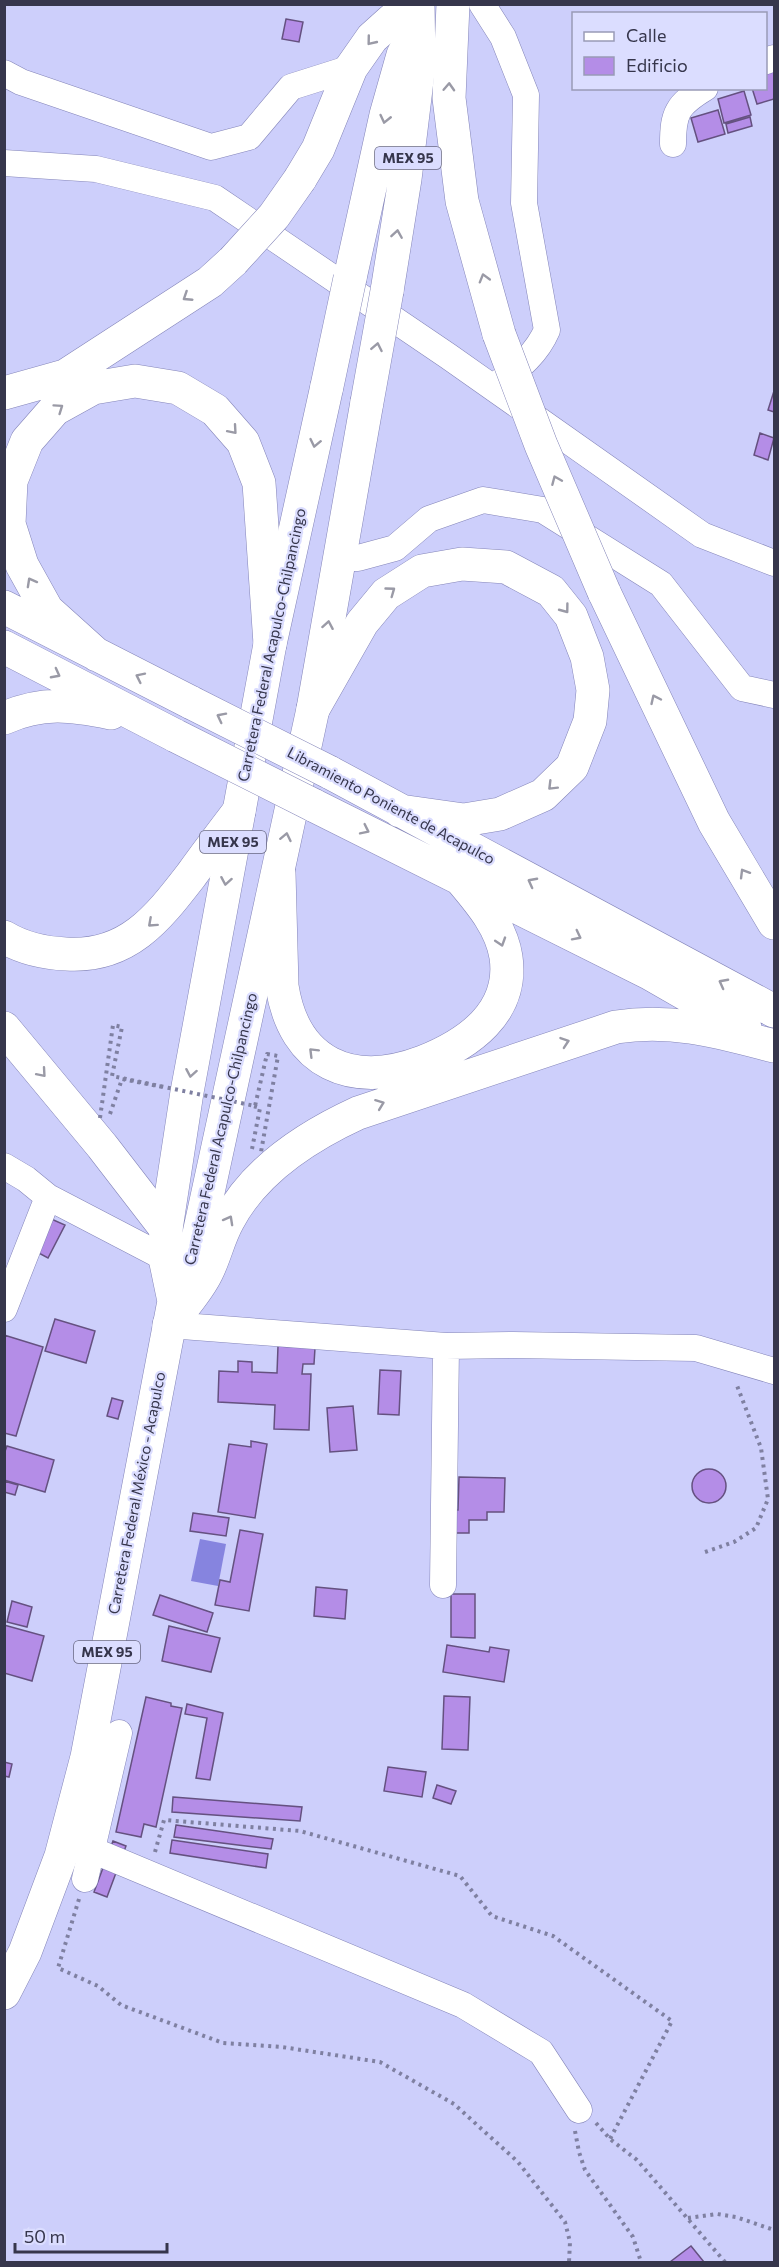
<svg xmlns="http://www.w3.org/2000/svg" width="779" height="2267" font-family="Commissioner,sans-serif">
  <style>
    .water { fill: #8684df }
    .building { fill: #b48de7; stroke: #655180; stroke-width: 1.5 }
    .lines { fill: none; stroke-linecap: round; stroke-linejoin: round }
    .minor-casing { stroke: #8485b9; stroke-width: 27 }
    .major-casing { stroke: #8485b9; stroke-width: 34 }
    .highway-casing { stroke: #8485b9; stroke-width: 34 }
    .path { stroke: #7f80a1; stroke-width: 4; stroke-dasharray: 3 4.5; stroke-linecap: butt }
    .minor { stroke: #fff; stroke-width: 26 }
    .major { stroke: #fff; stroke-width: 33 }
    .highway { stroke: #fff; stroke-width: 33 }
    .major-bridge-casing { stroke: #8485b9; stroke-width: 34; stroke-linecap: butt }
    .highway-bridge-casing { stroke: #8485b9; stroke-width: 34; stroke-linecap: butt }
    .path-bridge { stroke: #7f80a1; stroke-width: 4; stroke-dasharray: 3 4.5; stroke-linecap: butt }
    .major-bridge { stroke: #fff; stroke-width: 33 }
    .highway-bridge { stroke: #fff; stroke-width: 33 }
    .oneway { stroke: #9a9aa6 }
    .labels { text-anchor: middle; stroke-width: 4.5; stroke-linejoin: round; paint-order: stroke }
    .shield { fill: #dbddff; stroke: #686882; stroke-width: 1.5 }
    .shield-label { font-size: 14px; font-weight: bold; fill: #36364c }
    .street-label { font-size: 15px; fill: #36364c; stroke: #dbddff }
  </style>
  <rect width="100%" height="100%" fill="#cdcffb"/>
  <path class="water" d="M200 1539 226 1544 218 1586 191 1581Z"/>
  <path class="building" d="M286 19 303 22 299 42 282 39Z
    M774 70V99L757 104 752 88H766V72Z
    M744 91 751 115 724 123 718 99Z
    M718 110 725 134 698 142 691 118Z
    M750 117 752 126 728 133 726 124Z
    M774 391V412L768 410Z
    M760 433 774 438 768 460 754 455Z
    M49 1218 65 1225 48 1258 33 1250Z
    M55 1319 95 1331 86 1363 45 1351Z
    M4 1335 43 1347 16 1436 4 1433Z
    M278 1346 315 1348 314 1364H303L302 1374H311L309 1430 274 1429 275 1405 218 1402 219 1371 238 1372V1361L252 1362V1372L277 1373Z
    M380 1370 401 1371 399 1415 378 1414Z
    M112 1398 123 1401 118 1419 107 1416Z
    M353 1406 357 1450 330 1452 327 1408Z
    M251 1441 267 1444 255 1518 218 1512 229 1444 251 1447Z
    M7 1446 54 1460 45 1492 4 1480V1454Z
    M692 1486a17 17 0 1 1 34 0a17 17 0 1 1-34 0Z
    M459 1477 505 1478 504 1512H487V1520H469V1533H444V1510H458Z
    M4 1481 18 1485 15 1495 4 1492Z
    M193 1513 229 1518 226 1536 190 1531Z
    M240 1530 263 1534 249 1611 215 1605 220 1580 230 1582Z
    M316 1587 347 1590 345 1619 314 1616Z
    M451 1594H475V1638L451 1637Z
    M160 1595 213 1613 207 1632 153 1615Z
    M12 1601 32 1607 27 1627 7 1622Z
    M4 1625 44 1636 32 1681 4 1673Z
    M169 1626 220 1638 211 1672 162 1661Z
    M447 1645 489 1652 490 1647 509 1650 504 1682 443 1672Z
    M444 1696 470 1697 468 1750 442 1749Z
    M146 1697 171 1703V1706L182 1708 156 1827 144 1824 141 1837 116 1832Z
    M187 1704 223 1713 210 1780 196 1778 207 1718 185 1714Z
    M4 1762 12 1764 9 1777 4 1776Z
    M388 1767 426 1772 422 1797 384 1791Z
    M437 1785 456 1791 451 1804 433 1798Z
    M173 1797 302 1807 300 1821 172 1812Z
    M176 1825 273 1839 271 1849 174 1837Z
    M172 1840 268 1854 266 1868 170 1853Z
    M113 1841 126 1846 107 1897 94 1892Z
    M691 2246 704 2262H670Z"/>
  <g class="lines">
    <g class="minor-casing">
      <path id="minor" d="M482 4 503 37 526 95 524 203 547 330C537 353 520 367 500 382
        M766 61 774 58
        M4 73 21 82 211 147 249 137 291 87 351 68
        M673 144C673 113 677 105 705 88
        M4 163 96 169 215 198 448 356 702 535 774 563
        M339 558H358L395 548 429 519 483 500 543 510 661 584 742 688 774 695
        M4 1166 26 1179 48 1197 165 1258
        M4 1309 48 1197
        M169 1325 446 1346 513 1345 696 1348 774 1371
        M443 1585 446 1346
        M92 1850 463 2005 541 2052 579 2110
        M85 1879 119 1733"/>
    </g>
    <g class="major-casing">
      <path id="major" d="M350 278 386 115 403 55 408 45
        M387 291 405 179 419 64 418 4
        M174 1301 165 1258 166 1229 187 1092 270 644 327 386
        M4 1993 25 1952 61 1856 87 1757 174 1301 192 1266 313 709 367 402"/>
    </g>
    <g class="highway-casing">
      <path id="highway" d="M453 4 449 98 462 201 499 334
        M300 179 318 149 351 68 372 38 392 20 416 4
        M4 393 65 376 210 282 233 261
        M604 592 714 822 774 923
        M4 607 192 703
        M4 647 176 736
        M97 655 47 610 22 565 9 524 11 481 27 441 55 409 93 388 135 381 178 388 215 410 243 442 259 483 270 644
        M313 709 362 623 386 594 422 571 462 564 506 567 551 591 571 616 587 657 593 690 590 721 572 767 543 795 500 814 464 820 400 811
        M4 718C43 701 71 705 111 713
        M329 772 774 1011
        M313 805 649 973 745 1028
        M279 873 282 986C294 1064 352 1089 423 1062 468 1044 514 1013 506 957 501 925 478 900 458 876
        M4 937C24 949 44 953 66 954 128 958 158 918 192 874 207 853 223 832 239 811
        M4 1028 102 1146 166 1229
        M169 1325C181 1309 198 1291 207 1272 215 1256 219 1237 228 1221 254 1171 308 1136 358 1113L616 1027C673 1018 720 1032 774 1046"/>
    </g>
    <path class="path" d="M110 1114 122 1079 163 1087
      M252 1149 260 1108 253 1106
      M705 1552 734 1542 756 1528 768 1499 761 1448 736 1383
      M155 1852 164 1820 300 1831 460 1876 492 1916 553 1936 672 2021 610 2139
      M79 1899 58 1968 98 1986 121 2005 223 2043 282 2047 380 2062 454 2104 518 2162 565 2222 570 2242 569 2262
      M596 2123 610 2139 637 2160 725 2262
      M575 2131 579 2152 585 2170 633 2237 641 2262
      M688 2218 717 2214 736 2217 774 2230"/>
    <use href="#minor" class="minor"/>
    <use href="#major" class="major"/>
    <use href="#highway" class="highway"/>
    <g class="major-bridge-casing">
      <path id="major-bridge" d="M327 386 350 278
        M367 402 387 291"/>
    </g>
    <g class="highway-bridge-casing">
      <path id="highway-bridge" d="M233 261 274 216 300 179
        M499 334 541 445 604 592
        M192 703 329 772
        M176 736 313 805"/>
    </g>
    <path class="path-bridge" d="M100 1118 113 1025 122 1027 112 1076 255 1106 267 1054 278 1056 261 1152"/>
    <use href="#major-bridge" class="major-bridge"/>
    <use href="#highway-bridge" class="highway-bridge"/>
  </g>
  <defs><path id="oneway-chevron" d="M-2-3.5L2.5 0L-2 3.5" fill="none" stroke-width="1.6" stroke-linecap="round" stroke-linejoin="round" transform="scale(1.5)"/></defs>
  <g class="oneway">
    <use href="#oneway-chevron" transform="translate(371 41) rotate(129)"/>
    <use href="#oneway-chevron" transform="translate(449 87) rotate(-87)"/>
    <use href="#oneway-chevron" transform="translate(385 119) rotate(103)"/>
    <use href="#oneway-chevron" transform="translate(397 234) rotate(-81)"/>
    <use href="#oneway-chevron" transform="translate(484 278) rotate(-106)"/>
    <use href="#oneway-chevron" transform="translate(187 297) rotate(147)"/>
    <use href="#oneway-chevron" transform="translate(377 347) rotate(-79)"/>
    <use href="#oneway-chevron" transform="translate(59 408) rotate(-35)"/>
    <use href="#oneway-chevron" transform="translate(233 430) rotate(49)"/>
    <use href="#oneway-chevron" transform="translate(315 443) rotate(102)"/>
    <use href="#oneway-chevron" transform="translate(556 480) rotate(-113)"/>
    <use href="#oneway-chevron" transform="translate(31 582) rotate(-119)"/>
    <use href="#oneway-chevron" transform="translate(391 591) rotate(-36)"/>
    <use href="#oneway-chevron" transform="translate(565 609) rotate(53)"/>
    <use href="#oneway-chevron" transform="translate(328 625) rotate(-80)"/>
    <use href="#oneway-chevron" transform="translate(56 674) rotate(28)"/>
    <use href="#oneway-chevron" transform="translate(140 677) rotate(-154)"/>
    <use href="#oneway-chevron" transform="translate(655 699) rotate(-115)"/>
    <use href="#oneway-chevron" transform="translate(221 717) rotate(-153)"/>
    <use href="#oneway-chevron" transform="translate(552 786) rotate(135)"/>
    <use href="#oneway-chevron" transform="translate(365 830) rotate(26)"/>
    <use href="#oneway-chevron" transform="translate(286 837) rotate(-78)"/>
    <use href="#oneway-chevron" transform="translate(744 873) rotate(-121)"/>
    <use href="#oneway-chevron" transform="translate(226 881) rotate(100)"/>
    <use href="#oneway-chevron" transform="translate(532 882) rotate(-152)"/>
    <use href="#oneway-chevron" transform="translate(152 923) rotate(138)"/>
    <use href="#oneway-chevron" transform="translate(577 936) rotate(27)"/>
    <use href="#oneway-chevron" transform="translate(501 942) rotate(72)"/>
    <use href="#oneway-chevron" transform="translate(723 983) rotate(-152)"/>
    <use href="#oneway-chevron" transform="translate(565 1042) rotate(-19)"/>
    <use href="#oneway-chevron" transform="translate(313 1052) rotate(-135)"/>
    <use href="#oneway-chevron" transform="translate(42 1073) rotate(49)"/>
    <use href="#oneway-chevron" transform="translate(191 1073) rotate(100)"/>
    <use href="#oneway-chevron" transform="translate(380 1104) rotate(-21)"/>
    <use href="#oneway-chevron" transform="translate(229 1220) rotate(-61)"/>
  </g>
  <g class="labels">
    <g class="shield">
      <rect x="375" y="147" width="66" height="22" rx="4.5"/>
      <rect x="200" y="831" width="66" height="22" rx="4.5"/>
      <rect x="74" y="1641" width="66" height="22" rx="4.5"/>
    </g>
    <g class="shield-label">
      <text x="408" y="163">MEX 95</text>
      <text x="233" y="847">MEX 95</text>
      <text x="107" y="1657">MEX 95</text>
    </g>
    <g class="street-label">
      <text transform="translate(272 645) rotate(-78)" y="5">Carretera Federal Acapulco-Chilpancingo</text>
      <text transform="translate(391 806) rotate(28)" y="5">Libramiento Poniente de Acapulco</text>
      <text transform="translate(221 1129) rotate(-77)" y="5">Carretera Federal Acapulco-Chilpancingo</text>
      <text transform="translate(137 1493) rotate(-79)" y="5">Carretera Federal México - Acapulco</text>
    </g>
  </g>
  <rect width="779" height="2267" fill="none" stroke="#36364c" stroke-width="12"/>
  <rect x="572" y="12" width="195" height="78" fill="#dbddff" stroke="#999ab7" stroke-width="1.5"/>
  <rect x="584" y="32" width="30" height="9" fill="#ffffff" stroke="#999ab7" stroke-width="1.5"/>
  <text x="626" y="42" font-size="18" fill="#36364c">Calle</text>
  <rect x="584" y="57" width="30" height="18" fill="#b48de7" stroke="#999ab7" stroke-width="1.5"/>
  <text x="626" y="72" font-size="18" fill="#36364c">Edificio</text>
  <path d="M15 2243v9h152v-9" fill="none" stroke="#36364c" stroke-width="3"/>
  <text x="24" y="2243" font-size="18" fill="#36364c" stroke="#dbddff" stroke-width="4.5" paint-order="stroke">50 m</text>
</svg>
